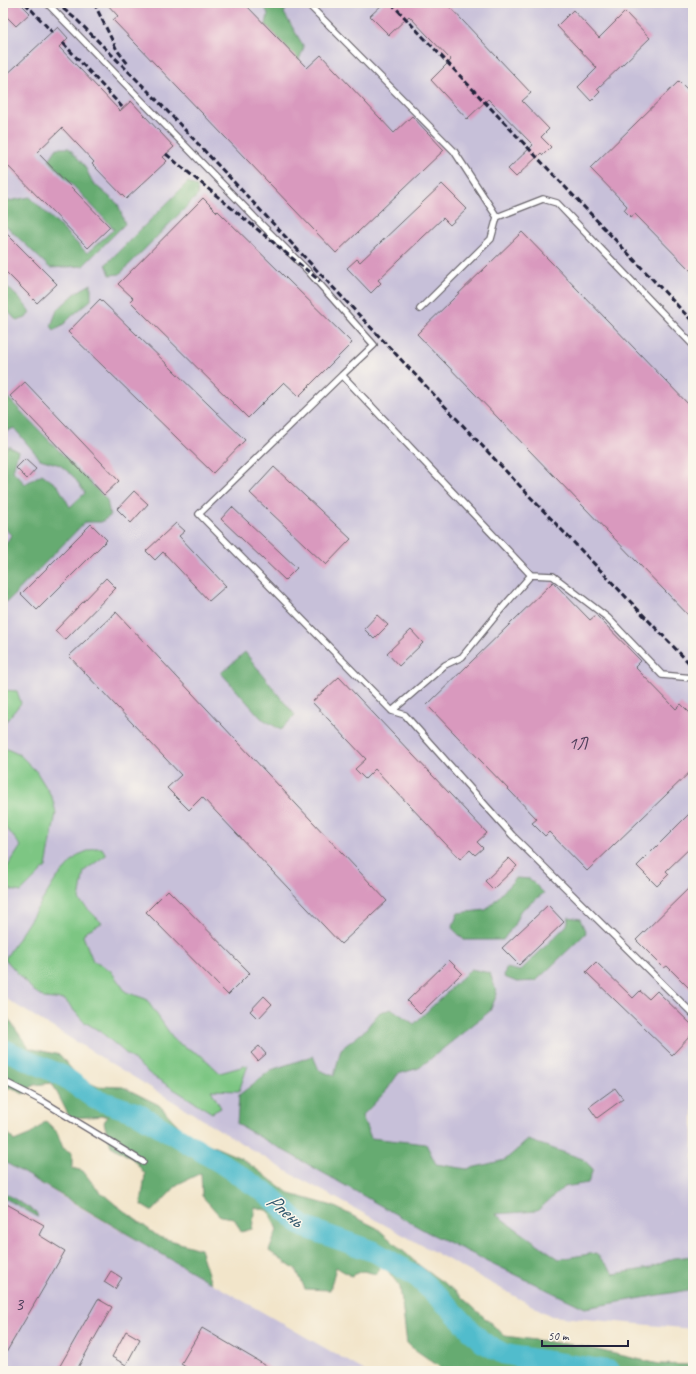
<svg xmlns="http://www.w3.org/2000/svg" width="696" height="1374" font-family="Caveat,sans-serif">
  <style>
    .industrial { fill: #c7c0d9 }
    .green { fill: #7dc683; stroke: #50745f }
    .forest { fill: #66ab71; stroke: #446656 }
    .lines { fill: none; stroke-linecap: round; stroke-linejoin: round }
    .river { stroke: #51bccc; stroke-width: 21 }
    .building { fill: #d999be }
    .service-casing { stroke: #6b666d; stroke-width: 8 }
    .service { stroke: #fff; stroke-width: 5.5 }
    .rail { stroke: #22223b; stroke-width: 3; stroke-dasharray: 6 3; stroke-linecap: butt }
    .labels { text-anchor: middle; stroke-width: 3; stroke-linejoin: round; paint-order: stroke }
    .number-label { font-size: 18px; fill: #50405c }
    .water-label { font-size: 21px; font-style: italic; fill: #32586e; stroke: #fbf7ec }
  </style>
  <rect width="100%" height="100%" fill="#fbf7ec"/>
  <filter id="ink" filterUnits="userSpaceOnUse"><feTurbulence type="fractalNoise" baseFrequency=".025" numOctaves="2"/><feDisplacementMap in="SourceGraphic" scale="8" xChannelSelector="R" yChannelSelector="G"/><feConvolveMatrix kernelMatrix="1 2 1 2 8 2 1 2 1" color-interpolation-filters="sRGB"/></filter>
  <filter id="wash" filterUnits="userSpaceOnUse"><feTurbulence type="fractalNoise" baseFrequency=".012" numOctaves="4" result="noise"/><feDisplacementMap in="SourceGraphic" scale="16" xChannelSelector="R" yChannelSelector="G"/><feGaussianBlur stdDeviation="0.9" result="paint"/><feColorMatrix in="noise" values="0 0 0 0 0 0 0 0 0 0 0 0 0 0 0 0 0 1.4 0 .05"/><feComposite in="paint" operator="in"/></filter>
  <g filter="url(#wash)">
    <rect width="100%" height="100%" fill="#f2e5ca"/>
    <path class="industrial" d="M3 3H693V1329L551 1316 290 1173 3 997Z
      M3 1161 81 1208 365 1371H3Z"/>
    <path class="green" d="M3 690 17 691 21 703 3 725Z
      M5 748 20 755 36 771 52 797 56 813 46 867 21 892 11 890 4 882V872L21 846 3 824V752Z
      M95 848H102L106 855 84 871 79 900 102 923 86 931 83 936 93 961 110 970 126 992 146 999 176 1042 202 1056 220 1073 248 1065 239 1091 211 1090 221 1108 212 1113 151 1075 101 1032 83 1021 65 1000 44 998 33 990 5 959 56 879 78 855Z"/>
    <path class="forest" d="M263 3H289L284 13 304 47 299 60 266 25 268 14Z
      M57 148H69L84 165 93 183 118 204 125 224 83 266 50 268 3 223V202L30 197 87 253 114 229 49 160Z
      M188 182 197 187 198 195 120 274 110 275 106 264Z
      M3 283 22 301 30 312 26 318 17 321 3 306Z
      M91 284V300L73 315 61 327 54 330 51 326 57 310 77 292Z
      M4 391 8 398 107 500 110 516 101 522H85L8 601 3 603V549L11 535 3 527V454L8 446 18 451 13 471 25 484 42 474 58 486 70 507 85 493 73 476 60 465 40 459 14 428 3 433V394Z
      M245 652 276 692 295 715 281 730 261 718 221 673Z
      M516 878 530 879 544 893 520 911 514 925 503 940H464L452 928 458 913 486 910Z
      M569 917 580 919 586 933 536 981 517 982 504 977 506 968 520 971 567 925Z
      M471 969 490 973 497 994 490 1011 419 1068 398 1074 387 1090 362 1116 371 1138 426 1144 436 1164 467 1169 505 1160 528 1140 583 1159 593 1169 588 1183 564 1187 537 1211 495 1214 559 1259 596 1253 614 1274 650 1268 674 1258 693 1256V1284L688 1290 585 1308 427 1232 237 1124 239 1095 271 1070 313 1056 319 1070 334 1076 341 1049 363 1032 380 1012 392 1009 414 1024Z
      M3 1017H7L29 1048 60 1055 78 1077 96 1086 123 1087 159 1105 187 1135 241 1158 290 1194 333 1206 377 1228 420 1266 455 1291 505 1336 580 1346 659 1364 693 1365V1371H443L437 1365 407 1344 400 1287 382 1263 376 1274 363 1271 351 1276 336 1267 330 1290 305 1289 297 1271 269 1251 277 1230 269 1211 255 1207 252 1229 241 1232 234 1218 220 1216 202 1196 201 1173 178 1184 153 1211H151L141 1205 145 1174 133 1159 111 1146 104 1123 107 1116 70 1118 52 1083 34 1085 23 1094 11 1087 3 1093Z
      M46 1121 57 1132 63 1148 72 1153V1168L83 1171 96 1188 116 1205 159 1237 200 1249 211 1283 3 1161V1126L14 1141 31 1134Z
      M3 1192 36 1212 38 1217 3 1197Z"/>
    <g class="lines">
      <path class="river" d="M3 1049 63 1076 95 1099 137 1113 221 1163 270 1196 304 1227 375 1252 416 1276 450 1308 482 1342 504 1354 520 1357 610 1371"/>
    </g>
    <g id="blocks">
      <path class="building" d="M3 3H20L30 13 16 26 3 13Z
        M106 3H244L307 68 321 55 394 133 412 116 444 150 336 253 113 20 118 16Z
        M384 3H446L531 93 522 101 549 129 541 137 551 147 543 155 541 153 516 177 508 169 533 145 488 99 467 119 431 80 451 60 409 16 389 35 370 16Z
        M573 10 599 38 625 12 650 38 597 89 600 92 591 101 578 87 597 68 557 26Z
        M58 27 68 38 59 47 120 111 131 101 174 147 163 157 167 161 126 199 92 164 94 162 62 128 37 152 110 227 88 248 3 161V78Z
        M679 81 693 95V273L635 214 631 217 624 210 627 206 590 168Z
        M442 184 467 209 450 225 443 218 378 280 381 283 371 293 347 268 357 259 360 262Z
        M203 198 217 212 218 211 352 343 299 396 284 382 248 418 130 301 133 298 118 284Z
        M3 230 57 284 37 303 3 269Z
        M522 232 693 409V620L417 334Z
        M100 299 245 440 213 473 68 332Z
        M25 382 119 481 104 495 10 396Z
        M25 459 36 469 27 479 16 468Z
        M274 467 351 539 326 565 250 493Z
        M134 491 148 504 131 523 117 509Z
        M232 507 297 568 285 580 221 519Z
        M176 523 185 531 179 536 226 586 209 601 163 552 155 560 146 551Z
        M91 524 107 540 37 610 21 594Z
        M106 578 116 588 65 640 55 631Z
        M553 582 590 620 596 615 641 661 635 667 676 709 681 704 693 716V769L587 871 549 832 545 836 532 823 537 819 427 705Z
        M116 612 387 901 341 944 202 797 189 810 167 788 181 775 69 656Z
        M377 615 388 625 374 639 364 629Z
        M411 630 423 643 399 666 387 653Z
        M339 677 487 833 477 842 483 848 475 855 470 850 460 859 375 769 365 779 355 769 366 759 312 702Z
        M693 810V845L666 871 669 874 657 886 637 866Z
        M509 858 517 866 493 889 485 881Z
        M693 884V992L667 966 664 968 636 940Z
        M168 890 250 973 228 995 146 912Z
        M548 905 564 922 519 965 502 948Z
        M449 960 462 973 420 1014 407 1001Z
        M596 962 633 998 640 991 649 999 657 991 693 1026V1033L672 1055 586 972Z
        M264 996 272 1004 258 1019 250 1011Z
        M259 1046 266 1054 258 1061 251 1053Z
        M615 1088 623 1099 597 1118 589 1107Z
        M3 1202 44 1225 39 1235 65 1251 3 1358Z
        M111 1271 122 1278 115 1289 104 1282Z
        M98 1299 112 1307 76 1371H57Z
        M202 1328 275 1371H192L181 1364Z
        M126 1331 140 1339 126 1365 112 1357Z"/>
    </g>
  </g>
  <g filter="url(#ink)">
    <use href="#blocks" fill-opacity="0" stroke="#6b666d" stroke-width="1"/>
    <g class="lines">
      <g class="service-casing">
        <path id="service" d="M47 3 260 223 308 271 374 345 342 375 531 575 553 576 608 618 662 675 693 678
          M307 3 454 151 497 217 491 239 420 309
          M497 217 543 199 557 203 693 345
          M342 375 199 514 392 711 445 665 462 657 498 613 531 575
          M392 711 405 715 512 835 693 1014
          M3 1081 44 1102 143 1162"/>
      </g>
      <use href="#service" class="service"/>
      <path class="rail" d="M25 3 52 32
        M56 3 77 20 153 96 535 502 693 667
        M94 3 117 50 128 64
        M391 3 693 322
        M63 43 123 108
        M166 154 320 281"/>
    </g>
  </g>
  <g class="labels">
    <g class="number-label">
      <text x="578" y="749">1Л</text>
      <text x="19" y="1310">3</text>
    </g>
    <g class="water-label">
      <text transform="translate(285 1210) rotate(39)" y="7">Рпень</text>
    </g>
  </g>
  <rect width="696" height="1374" fill="none" stroke="#fbf7ec" stroke-width="16"/>
  <path d="M542 1340v6h86v-6" fill="none" stroke="#22223b" stroke-width="2"/>
  <text x="548" y="1340" font-size="12" fill="#22223b" stroke="#fbf7ec" stroke-width="3" paint-order="stroke">50 m</text>
</svg>
